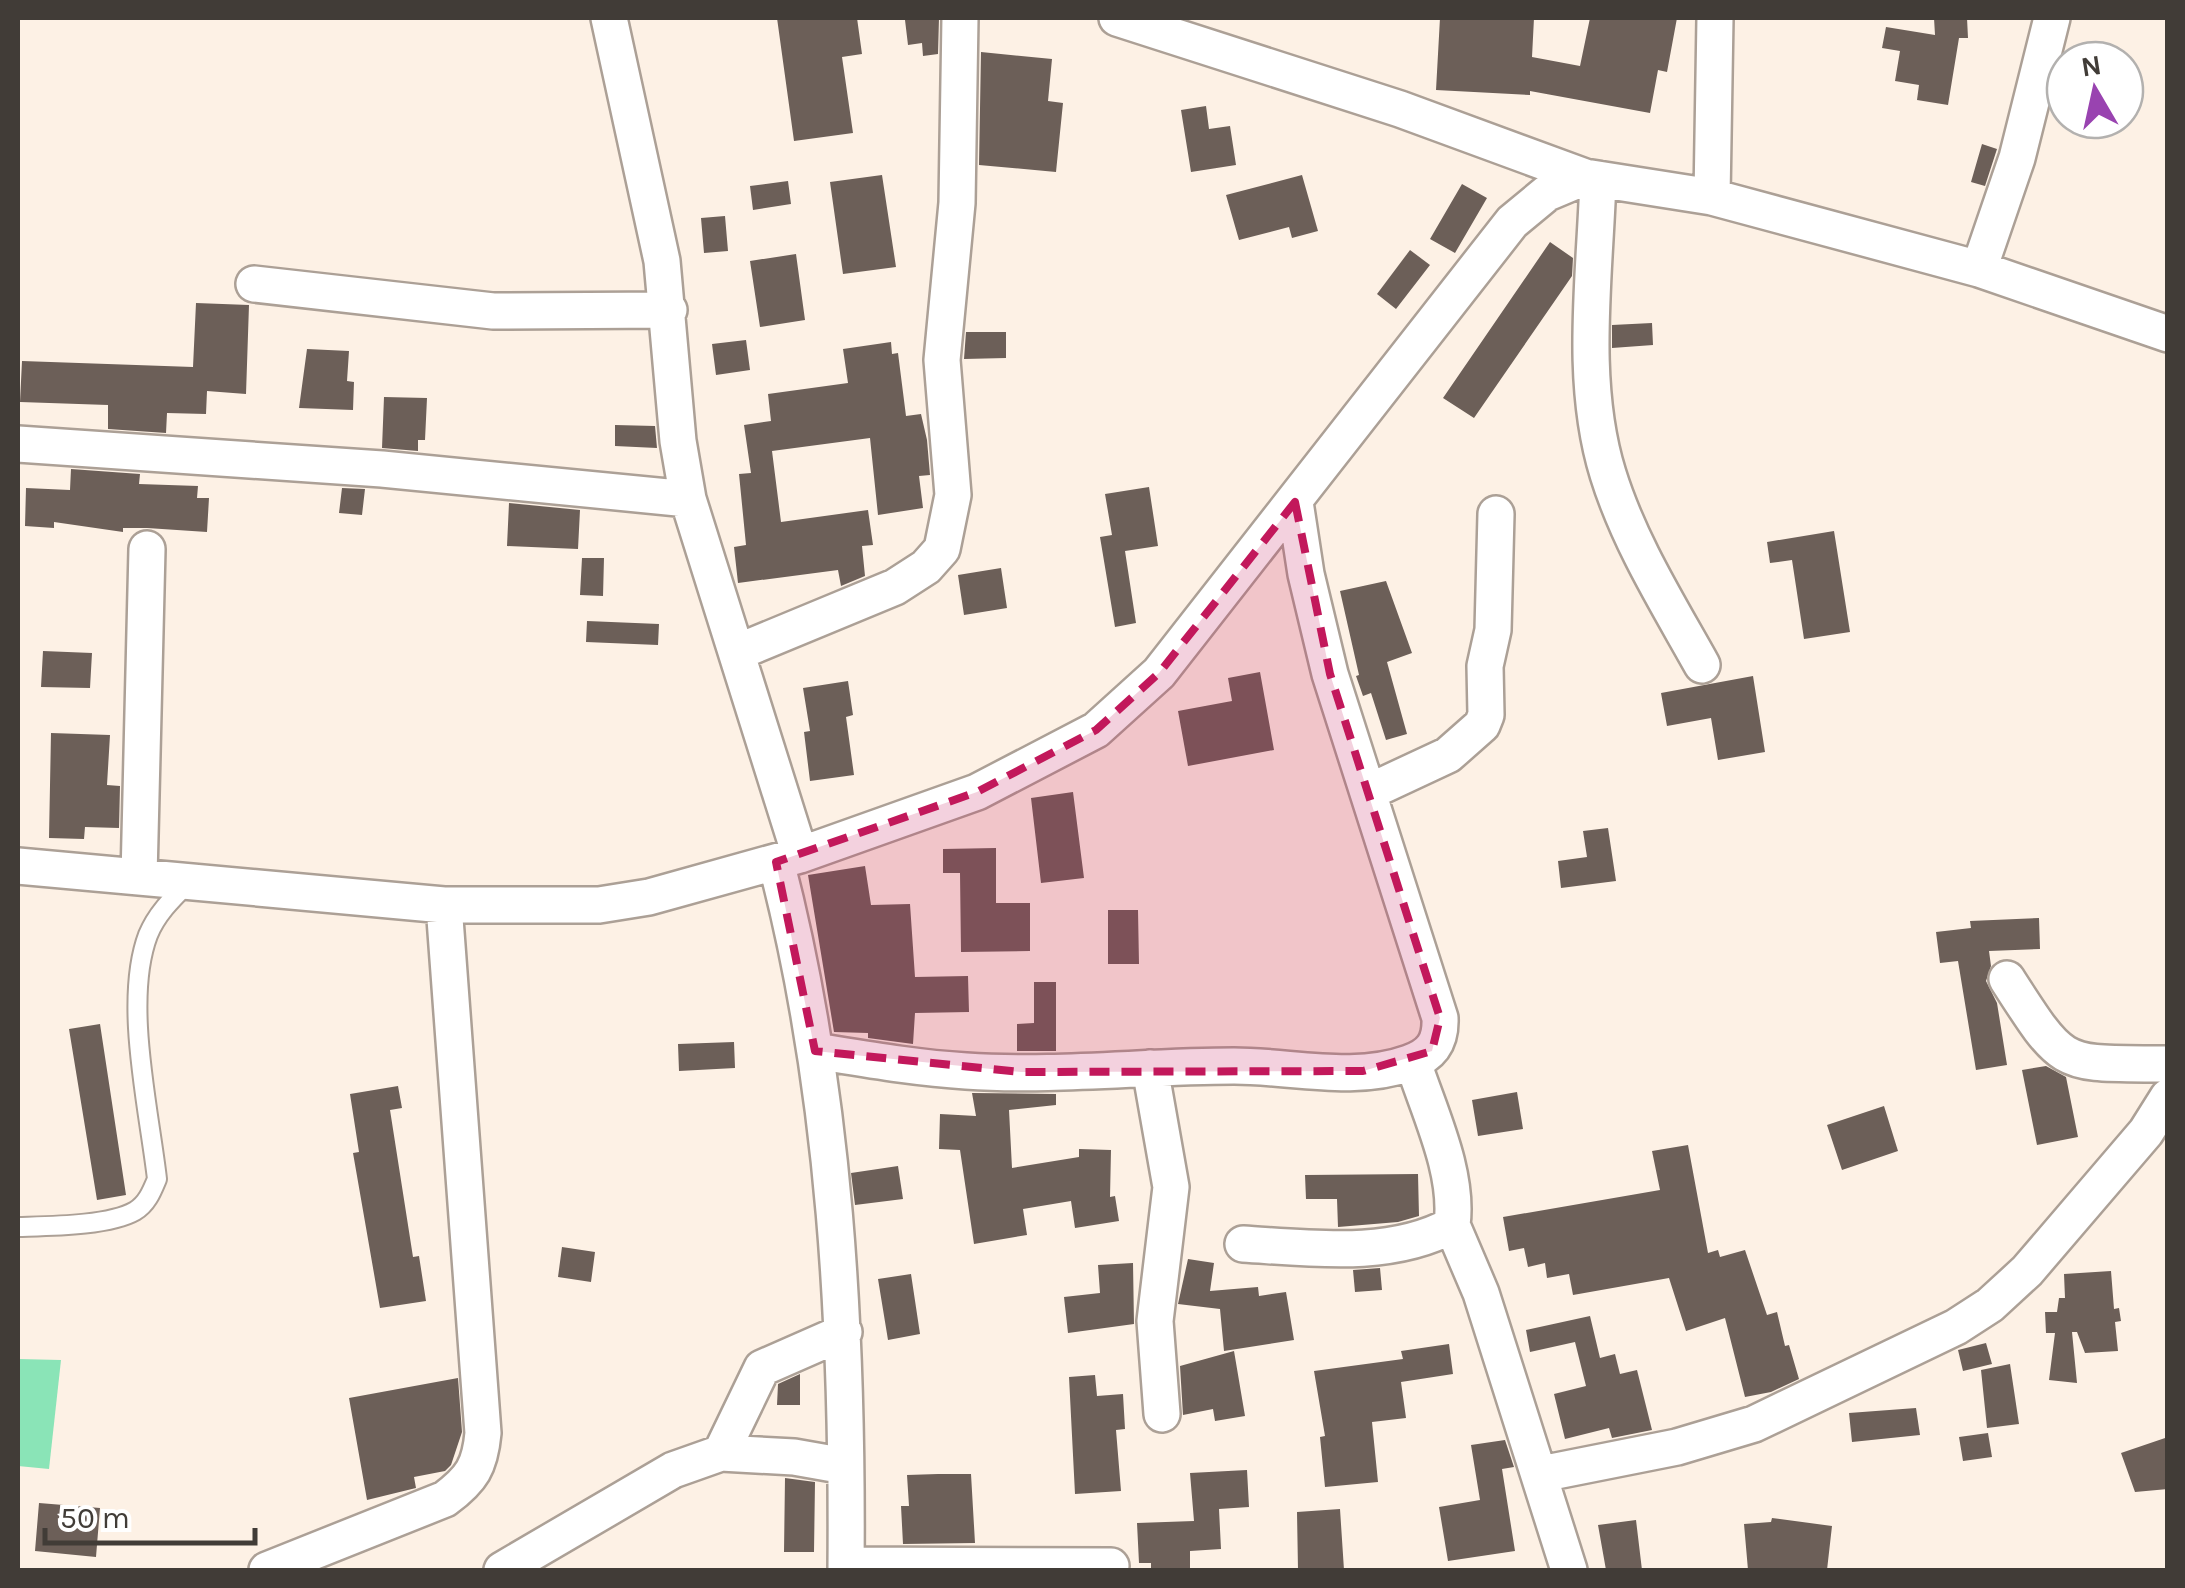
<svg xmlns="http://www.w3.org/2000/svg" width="2185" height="1588" font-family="Karla,sans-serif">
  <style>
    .green { fill: #8ae4b7 }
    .building { fill: #6c5f58 }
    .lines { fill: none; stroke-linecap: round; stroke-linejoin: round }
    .lane-casing { stroke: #aca096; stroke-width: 22 }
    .street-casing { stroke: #aca096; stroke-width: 40 }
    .lane { stroke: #fff; stroke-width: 18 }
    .street { stroke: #fff; stroke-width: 35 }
    .marked { fill: #c2185b; fill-opacity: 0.2; stroke: #c2185b; stroke-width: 8; stroke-dasharray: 20 12; stroke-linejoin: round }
  </style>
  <rect width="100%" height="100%" fill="#fdf1e5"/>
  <path class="green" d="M18 1359 61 1360 49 1469 18 1466Z"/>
  <path class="building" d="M777 18H857L862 54 842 57 853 133 794 141Z
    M939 18 938 54 923 56 922 43 908 45 905 20Z
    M1440 18H1534L1532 57 1580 66 1590 18H1677L1667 72 1658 70 1650 113 1530 91V95L1436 90Z
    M1934 18H1967L1968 38H1959L1948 105 1917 100 1919 85 1895 81 1900 51 1882 48 1886 27 1935 35Z
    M981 52 1052 59 1048 101 1063 103 1056 172 979 165Z
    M1206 106 1209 129 1230 126 1236 165 1191 172 1181 110Z
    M1982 144 1997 149 1985 186 1971 182Z
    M882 175 896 267 843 274 830 182Z
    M1302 175 1318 231 1292 238 1289 227 1239 240 1226 195Z
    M788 181 791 204 753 210 750 186Z
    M1462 184 1487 198 1455 253 1430 239Z
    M725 216 728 251 704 253 701 218Z
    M1550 242 1573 258 1572 276 1474 418 1443 398Z
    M1410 250 1430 265 1396 309 1377 294Z
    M796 254 805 320 760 327 750 261Z
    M196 303 249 305 246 394 207 391 206 414 167 413 166 433 108 429V405L20 402 22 361 193 367Z
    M1652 323 1653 345 1612 348V325Z
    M966 332H1006V358L964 359Z
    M746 340 750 370 716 375 712 344Z
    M891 342 892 354 898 353 906 416 921 414 927 440 930 475 919 476 923 508 878 515 870 438 772 451 781 522 868 510 873 545 862 546 865 576 841 586 838 570 738 583 734 547 746 545 739 474 751 473 744 425 771 421 768 394 848 383 843 349Z
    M307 349 349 351 347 381 354 382 353 410 299 408Z
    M384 397 427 398 425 440H418V451L382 448Z
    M615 425 655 426 657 448 615 446Z
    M71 469 140 474 139 484 198 486 197 498H209L207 532 147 528H123V532L54 522V528L25 526 26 488 70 490Z
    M1149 487 1158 546 1125 551 1136 623 1115 627 1100 537 1112 535 1105 494Z
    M342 488 365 489 362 515 339 513Z
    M509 503 580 510 578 549 507 546Z
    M1834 531 1850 632 1804 639 1792 560 1770 563 1767 542Z
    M582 558H604L603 596 580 595Z
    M1001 568 1007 608 964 615 958 575Z
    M1386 581 1412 653 1387 662 1407 734 1386 740 1371 693 1363 696 1356 676 1359 675 1340 591Z
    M587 621 659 624 658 645 586 642Z
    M43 651 92 653 90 688 41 687Z
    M1260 672 1274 750 1188 766 1178 711 1232 701 1228 678Z
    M1753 676 1765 752 1718 760 1711 718 1667 726 1661 693Z
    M848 681 853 715 846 717 854 775 810 781 804 732 810 731 803 688Z
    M51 733 110 735 107 785 120 786 119 828 85 827 84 839 49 838Z
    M1073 792 1084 878 1041 883 1031 798Z
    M1608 828 1616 881 1561 888 1558 861 1587 857 1583 831Z
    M996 848V903H1030V951L961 952 960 873H943V849Z
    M865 866 871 905 910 904 915 977 968 976 969 1012 915 1013 913 1044 868 1038V1033L834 1032 808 875Z
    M1108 910H1138L1139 964H1108Z
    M2039 918 2040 949 1989 951 1991 966 1986 981 1997 1003 2007 1065 1976 1070 1958 961 1940 963 1936 932 1971 928 1970 921Z
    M1034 982H1056V1051H1017V1024L1034 1023Z
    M100 1024 126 1195 97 1200 69 1029Z
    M734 1042 735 1068 679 1071 678 1044Z
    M2046 1066 2066 1077 2078 1137 2037 1145 2022 1070Z
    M398 1086 402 1108 390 1110 413 1257 419 1256 426 1301 380 1308 353 1153 359 1152 350 1094Z
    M1517 1092 1523 1129 1478 1136 1472 1100Z
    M972 1093 1056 1094V1105L1009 1110 1012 1168 1079 1157V1149L1111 1150 1110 1197 1115 1196 1119 1221 1075 1228 1071 1201 1023 1209 1027 1235 974 1244 960 1150 939 1149 940 1114 976 1116Z
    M1884 1106 1898 1151 1842 1170 1827 1125Z
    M1688 1145 1708 1253 1718 1250 1720 1257 1745 1250 1767 1315 1777 1312 1785 1346 1789 1345 1799 1379 1771 1392 1745 1397 1725 1318 1686 1331 1669 1278 1573 1295 1569 1274 1547 1278 1545 1263 1528 1267 1524 1248 1509 1251 1503 1217 1660 1190 1652 1151Z
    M898 1166 903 1199 855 1205 851 1173Z
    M1418 1174 1419 1216 1398 1222 1338 1227 1337 1199H1306L1305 1175Z
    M562 1247 595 1252 591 1282 558 1277Z
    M1188 1259 1214 1263 1210 1291 1258 1287 1259 1296 1286 1292 1294 1340 1224 1351 1220 1309 1178 1304Z
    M1133 1263 1134 1324 1068 1333 1064 1297 1100 1293 1098 1265Z
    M1380 1268 1382 1290 1355 1292 1353 1270Z
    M2111 1271 2114 1309 2119 1308 2121 1321 2115 1322 2118 1351 2085 1353 2077 1332H2072L2077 1383 2049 1380 2055 1333H2046L2045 1312H2057L2059 1298H2065L2064 1274Z
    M911 1274 920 1334 888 1340 878 1279Z
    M1590 1316 1600 1358 1615 1354 1620 1374 1637 1370 1652 1430 1612 1438 1609 1428 1565 1439 1554 1394 1586 1386 1575 1342 1530 1352 1526 1330Z
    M1986 1343 1992 1364 1963 1371 1958 1350Z
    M1449 1344 1453 1374 1401 1382 1406 1418 1372 1422 1378 1482 1325 1487 1320 1437 1325 1436 1314 1371 1403 1359 1401 1351Z
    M1234 1351 1245 1416 1215 1421 1213 1409 1183 1415 1180 1366Z
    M2010 1364 2019 1424 1987 1428 1981 1370Z
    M800 1374V1405H777L778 1384Z
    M1095 1375 1097 1396 1123 1394 1125 1429 1116 1430 1121 1491 1075 1494 1069 1377Z
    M458 1378 462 1432 451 1465 445 1471 414 1477 416 1488 367 1500 349 1398Z
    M1916 1408 1920 1435 1852 1442 1849 1413Z
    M1988 1433 1992 1457 1963 1461 1959 1437Z
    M2168 1437V1489L2135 1492 2121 1453Z
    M1505 1440 1514 1467 1502 1469 1515 1551 1448 1561 1439 1507 1480 1500 1471 1445Z
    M1247 1470 1249 1507 1219 1509 1221 1549 1190 1551V1570H1151V1563H1139L1137 1523 1194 1521 1190 1473Z
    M938 1474H971L975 1543 903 1544 901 1506H909L907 1475Z
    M785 1478 815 1482 814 1552H784Z
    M39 1503 100 1508 96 1557 35 1551Z
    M1340 1509 1344 1570H1298L1297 1512Z
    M1772 1518 1832 1526 1827 1570H1748L1744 1524 1771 1522Z
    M1636 1520 1642 1570H1606L1598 1525Z"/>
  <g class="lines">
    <g class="lane-casing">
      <path id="lane" d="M18 1227C48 1226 109 1226 135 1211 147 1204 152 1191 157 1179 149 1109 123 1001 148 935 157 913 173 898 190 881"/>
    </g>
    <g class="street-casing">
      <path id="street" d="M609 18 662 261 678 441 688 499 800 855
        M1117 18 1400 109 1585 177 1712 197 1979 269 2168 334
        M1598 179C1595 275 1579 381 1608 474 1629 542 1668 604 1702 665
        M1712 197 1715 18
        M1979 269 2017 158 2052 18
        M254 284 493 311 669 310
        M18 444 382 469 688 499
        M738 652 895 587 926 567 942 549 953 495 942 360 957 203 960 18
        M1371 791 1448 755 1482 725 1486 715 1485 666 1493 630 1496 514
        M776 862C836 1092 848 1333 846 1570
        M18 866 444 905H599L649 897 800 855 977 792 1096 730 1159 673 1512 222 1547 193 1585 177
        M139 877 147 549
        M2007 979C2066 1071 2060 1063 2168 1064
        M815 1051C865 1059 916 1068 966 1071 1056 1077 1145 1066 1234 1066 1291 1066 1354 1083 1409 1063 1432 1055 1441 1042 1440 1018L1330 674 1306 574 1295 502
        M1150 1068 1171 1187 1155 1321 1162 1414
        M1452 1225 1481 1293 1569 1570
        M1243 1244C1310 1248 1391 1259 1452 1225 1459 1172 1429 1112 1413 1062
        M721 1453 794 1457 845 1466
        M1541 1474 1677 1447 1754 1424 1956 1327 1990 1305 2027 1271 2146 1132 2168 1097
        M846 1565 1111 1566
        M267 1570 445 1499C472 1479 480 1466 483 1433L444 905
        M502 1570 673 1470 721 1453 762 1368 844 1332"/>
    </g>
    <use href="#lane" class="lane"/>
    <use href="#street" class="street"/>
  </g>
  <path class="marked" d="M1295 502 1330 674 1440 1018 1432 1051 1363 1071 1021 1072 815 1051 776 862 977 792 1096 730 1159 673Z"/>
  <rect width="2185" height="1588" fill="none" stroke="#413c37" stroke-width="40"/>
  <g transform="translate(2095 90) rotate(351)"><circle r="48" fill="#ffffff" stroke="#b3b1af" stroke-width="2.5"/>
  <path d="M0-8L18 38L0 25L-18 38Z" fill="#9943b0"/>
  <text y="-15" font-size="28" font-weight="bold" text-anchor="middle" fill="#413c37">N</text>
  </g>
  <path d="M45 1528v15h210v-15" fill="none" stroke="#413c37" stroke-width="5"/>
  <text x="60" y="1528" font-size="30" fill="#413c37" stroke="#ffffff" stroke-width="8" paint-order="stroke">50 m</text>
</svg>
